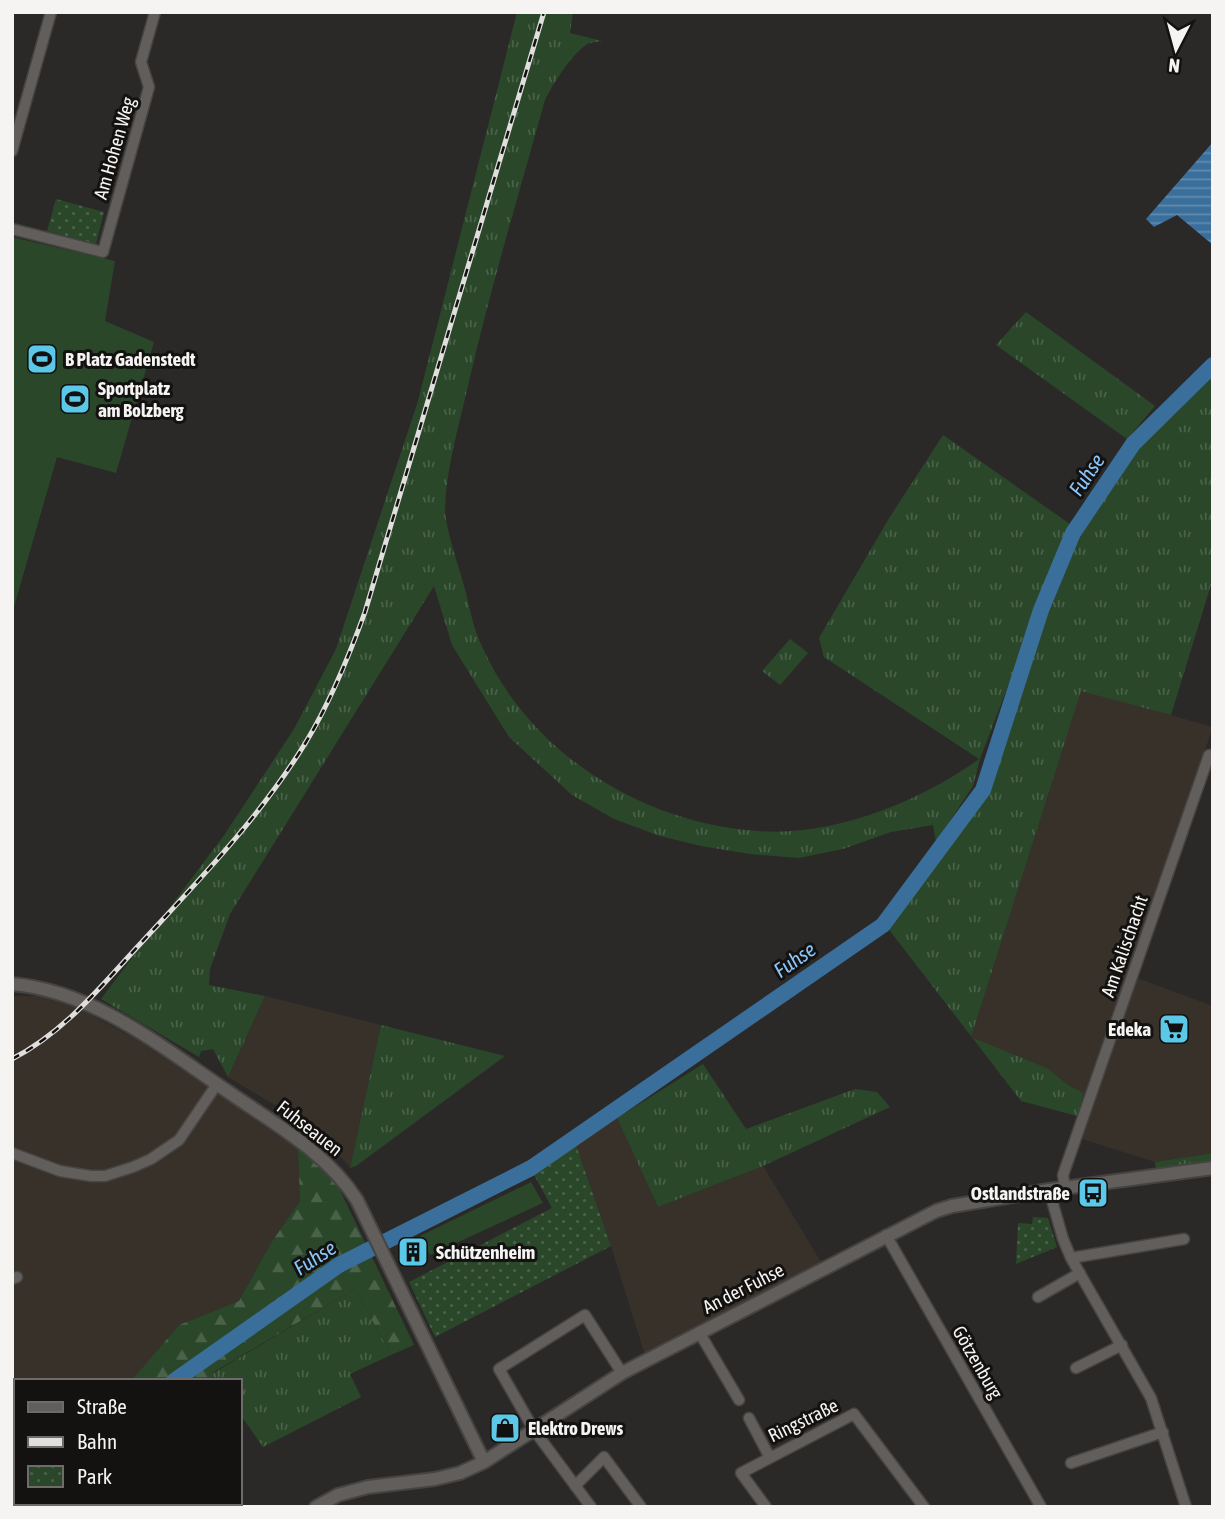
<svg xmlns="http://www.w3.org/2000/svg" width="1225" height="1519" font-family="'Asap Condensed',sans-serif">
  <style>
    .built { fill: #37312a }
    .grass { fill: url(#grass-tufts) }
    .forest { fill: url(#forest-firs) }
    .park { fill: url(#park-dots) }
    .pitch { fill: #2a472a }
    .water { fill: url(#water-rules) }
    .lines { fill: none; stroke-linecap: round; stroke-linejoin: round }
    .river { stroke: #3a6f9b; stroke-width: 16 }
    .minor-casing { stroke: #464442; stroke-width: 13 }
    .tertiary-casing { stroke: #464442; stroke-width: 16 }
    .minor { stroke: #615e5c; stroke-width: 10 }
    .tertiary { stroke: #615e5c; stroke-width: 12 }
    .rail-casing { stroke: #e1dfdd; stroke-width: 5 }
    .rail { stroke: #131211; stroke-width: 2.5; stroke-dasharray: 8; stroke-linecap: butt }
    .labels { text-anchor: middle; stroke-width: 6; stroke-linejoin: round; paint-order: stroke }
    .street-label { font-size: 19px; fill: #f6f4f2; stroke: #131211 }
    .poi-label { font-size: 19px; font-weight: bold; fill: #f6f4f2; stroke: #131211; text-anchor: start }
    .water-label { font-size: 21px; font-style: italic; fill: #8ac6f9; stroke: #131211 }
  </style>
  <defs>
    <pattern id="grass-tufts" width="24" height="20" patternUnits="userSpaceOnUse" patternTransform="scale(1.75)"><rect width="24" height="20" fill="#2a472a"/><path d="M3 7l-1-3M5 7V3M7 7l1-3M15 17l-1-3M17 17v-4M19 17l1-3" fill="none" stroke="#4a6249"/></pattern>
    <pattern id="forest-firs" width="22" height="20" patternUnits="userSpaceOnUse" patternTransform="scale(1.75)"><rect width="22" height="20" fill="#2a472a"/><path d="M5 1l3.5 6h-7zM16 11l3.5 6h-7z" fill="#4a6249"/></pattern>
    <pattern id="park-dots" width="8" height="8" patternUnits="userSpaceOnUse" patternTransform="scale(1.75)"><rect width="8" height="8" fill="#2a472a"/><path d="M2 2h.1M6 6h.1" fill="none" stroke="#4a6249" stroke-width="1.8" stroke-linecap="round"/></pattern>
    <pattern id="water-rules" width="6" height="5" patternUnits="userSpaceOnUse" patternTransform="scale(1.75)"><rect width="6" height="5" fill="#3a6f9b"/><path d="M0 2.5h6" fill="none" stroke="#618bae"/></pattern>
  </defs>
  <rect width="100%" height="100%" fill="#2b2927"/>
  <path class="built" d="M1081 690 1213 727 1126 974 1213 1006V1153L1155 1162 1082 1139 1095 1099 1068 1085 1047 1068 971 1037Z
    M12 996H47L87 1013 136 1039 298 1148 300 1201 271 1243 239 1301 179 1325 131 1381H16V1503H31L28 1507H12Z
    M265 996 381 1025 350 1168 342 1158 290 1114 228 1077Z
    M617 1118 658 1207 763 1166 821 1262 645 1355 611 1246 576 1145Z"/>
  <path class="grass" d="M517 12H573L570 33 602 41C597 42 590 42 586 45 571 55 553 84 545 100 518 197 489 293 467 390 458 429 446 470 445 509 445 528 461 573 466 593 469 606 472 620 476 632 520 747 637 823 758 831 832 837 920 802 979 759L824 657 819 638 888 520 943 435 1070 524 980 759 973 786 936 842 933 825 891 832 843 849 799 858 750 854 701 846 660 836 614 819 572 795 509 737 452 645 434 586 230 914 210 969 209 985 265 996 228 1077 213 1049 201 1051 199 1057 101 999 225 834 294 729 336 649 418 401Z
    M1026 312 1155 406 1127 439 996 345Z
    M1213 372V578L1171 715 1081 691 971 1037 1047 1068 1068 1085 1084 1093 1077 1116 1021 1101 887 927 985 792 1045 613 1075 541 1139 443Z
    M790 639 808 653 780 685 762 671Z
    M381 1025 505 1056 356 1166 350 1168Z
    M703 1064 746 1129 855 1089 877 1092 890 1107 763 1166 658 1207 617 1118Z
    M1213 1153V1161L1156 1170 1155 1162Z
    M355 1289 391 1355 350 1374 361 1397 263 1447 240 1414V1381H217L212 1374Z"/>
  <path class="forest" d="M298 1148 328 1172 339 1188 414 1345 391 1355 355 1289 212 1373 217 1381H131L179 1325 239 1301 271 1243 300 1201Z
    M31 1503H180L183 1507H28Z"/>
  <path class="park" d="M56 199 104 212 96 244 47 231Z
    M576 1145 611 1246 435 1337 409 1282 552 1208 533 1173Z
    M1033 1217 1048 1218 1057 1247 1016 1264 1018 1223 1032 1224Z"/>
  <path class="pitch" d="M12 237 115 261 105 321 154 342 116 473 57 457 12 614Z
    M531 1182 543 1203 430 1255 420 1236Z"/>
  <path class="water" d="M1213 142V245L1177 215 1154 227 1146 219Z"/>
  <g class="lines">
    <path class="river" d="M174 1381 339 1265 531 1168 883 925 983 790 1041 610 1073 533 1133 444 1213 365
      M62 1507 65 1503"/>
    <g class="minor-casing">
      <path id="minor" d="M12 151 51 12
        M12 229 103 252 149 87 141 62 155 12
        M12 1153 60 1171 91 1176H105L133 1167 151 1159 179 1140 217 1084
        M1065 1188 1063 1175 1209 755
        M1049 1190 1063 1239 1071 1258 1151 1398 1186 1507
        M886 1235 1041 1507
        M1071 1258 1184 1239
        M12 1279 17 1277
        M1038 1297 1080 1273
        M699 1332 739 1400
        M1076 1368 1122 1345
        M749 1418 769 1456
        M1071 1463 1163 1432
        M575 1486 604 1457 641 1507
        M591 1507 534 1430 499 1369 585 1315 622 1373
        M766 1507 741 1473 854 1414 924 1507"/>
    </g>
    <g class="tertiary-casing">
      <path id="tertiary" d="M12 984C95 991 164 1049 230 1093 276 1125 326 1152 357 1200L484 1462
        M316 1507 338 1495 368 1487 435 1479 460 1473 484 1462 622 1373 936 1211 952 1206 1049 1190 1213 1168"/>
    </g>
    <use href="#minor" class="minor"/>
    <use href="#tertiary" class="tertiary"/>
    <g class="rail-casing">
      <path id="rail" d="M12 1059C65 1032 102 985 141 943 200 879 261 816 306 742 331 701 349 656 365 612L544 12"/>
    </g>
    <use href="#rail" class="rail"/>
  </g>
  <defs>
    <g id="stadium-square" transform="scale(1.575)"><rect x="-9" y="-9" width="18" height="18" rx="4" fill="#5ac8e6" stroke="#131211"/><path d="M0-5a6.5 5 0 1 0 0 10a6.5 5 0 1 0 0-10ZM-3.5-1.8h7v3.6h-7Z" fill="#111"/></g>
    <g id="supermarket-square" transform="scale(1.575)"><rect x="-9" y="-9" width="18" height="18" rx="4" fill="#5ac8e6" stroke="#131211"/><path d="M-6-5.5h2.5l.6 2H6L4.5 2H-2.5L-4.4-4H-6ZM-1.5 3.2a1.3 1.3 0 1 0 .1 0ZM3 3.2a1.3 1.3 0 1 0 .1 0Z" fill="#111"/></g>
    <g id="bus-square" transform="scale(1.575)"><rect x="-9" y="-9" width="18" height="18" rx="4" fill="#5ac8e6" stroke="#131211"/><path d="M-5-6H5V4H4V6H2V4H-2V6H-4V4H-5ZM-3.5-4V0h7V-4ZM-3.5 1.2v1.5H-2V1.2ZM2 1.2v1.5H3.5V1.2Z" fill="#111"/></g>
    <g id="building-square" transform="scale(1.575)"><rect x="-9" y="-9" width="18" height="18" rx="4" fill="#5ac8e6" stroke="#131211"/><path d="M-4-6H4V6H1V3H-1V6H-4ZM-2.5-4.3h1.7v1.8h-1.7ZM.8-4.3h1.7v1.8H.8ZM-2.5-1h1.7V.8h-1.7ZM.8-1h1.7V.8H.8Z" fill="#111"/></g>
    <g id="shop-square" transform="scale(1.575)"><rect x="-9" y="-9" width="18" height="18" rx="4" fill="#5ac8e6" stroke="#131211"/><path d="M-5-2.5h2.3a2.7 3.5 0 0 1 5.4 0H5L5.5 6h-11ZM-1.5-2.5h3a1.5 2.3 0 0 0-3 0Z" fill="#111"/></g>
  </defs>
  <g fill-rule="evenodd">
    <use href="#stadium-square" x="42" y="359"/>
    <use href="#stadium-square" x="75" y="399"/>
    <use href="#supermarket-square" x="1174" y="1029"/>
    <use href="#bus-square" x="1093" y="1193"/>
    <use href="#building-square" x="413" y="1252"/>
    <use href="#shop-square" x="505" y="1428"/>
  </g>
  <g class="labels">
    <g class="street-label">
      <text transform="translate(114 148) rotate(-74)" y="7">Am Hohen Weg</text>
      <text transform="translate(1124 946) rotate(-71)" y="7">Am Kalischacht</text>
      <text transform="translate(310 1128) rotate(38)" y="7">Fuhseauen</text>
      <text transform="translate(743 1288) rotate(-27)" y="7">An der Fuhse</text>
      <text transform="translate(978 1362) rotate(60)" y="7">Götzenburg</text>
      <text transform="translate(803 1420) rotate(-26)" y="7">Ringstraße</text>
    </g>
    <g class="poi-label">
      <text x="65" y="366">B Platz Gadenstedt</text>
      <text x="98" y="395">Sportplatz<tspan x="98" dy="22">am Bolzberg</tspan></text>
      <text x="1151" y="1036" text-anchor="end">Edeka</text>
      <text x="1070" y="1200" text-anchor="end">Ostlandstraße</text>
      <text x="436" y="1259">Schützenheim</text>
      <text x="528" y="1435">Elektro Drews</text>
    </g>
    <g class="water-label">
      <text transform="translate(1087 475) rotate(-56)" y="7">Fuhse</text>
      <text transform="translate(795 960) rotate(-35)" y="7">Fuhse</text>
      <text transform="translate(315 1258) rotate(-33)" y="7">Fuhse</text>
    </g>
  </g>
  <rect width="1225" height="1519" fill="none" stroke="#f6f4f2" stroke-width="28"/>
  <rect x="14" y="1379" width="228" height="126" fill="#131211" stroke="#6e6c6b" stroke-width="2"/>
  <rect x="28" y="1402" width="35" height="10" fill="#615e5c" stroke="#6e6c6b" stroke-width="2"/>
  <text x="77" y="1414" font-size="21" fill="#f6f4f2">Straße</text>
  <rect x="28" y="1437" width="35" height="10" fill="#e1dfdd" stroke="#6e6c6b" stroke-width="2"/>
  <text x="77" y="1449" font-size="21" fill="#f6f4f2">Bahn</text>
  <rect x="28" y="1466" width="35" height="21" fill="url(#park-dots)" stroke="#6e6c6b" stroke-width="2"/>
  <text x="77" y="1484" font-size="21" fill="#f6f4f2">Park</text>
  <g transform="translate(1176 49) rotate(186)" stroke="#131211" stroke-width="5" paint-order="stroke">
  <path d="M0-5L12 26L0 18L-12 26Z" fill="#f6f4f2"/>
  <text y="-10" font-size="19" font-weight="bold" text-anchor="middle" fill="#f6f4f2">N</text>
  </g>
</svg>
